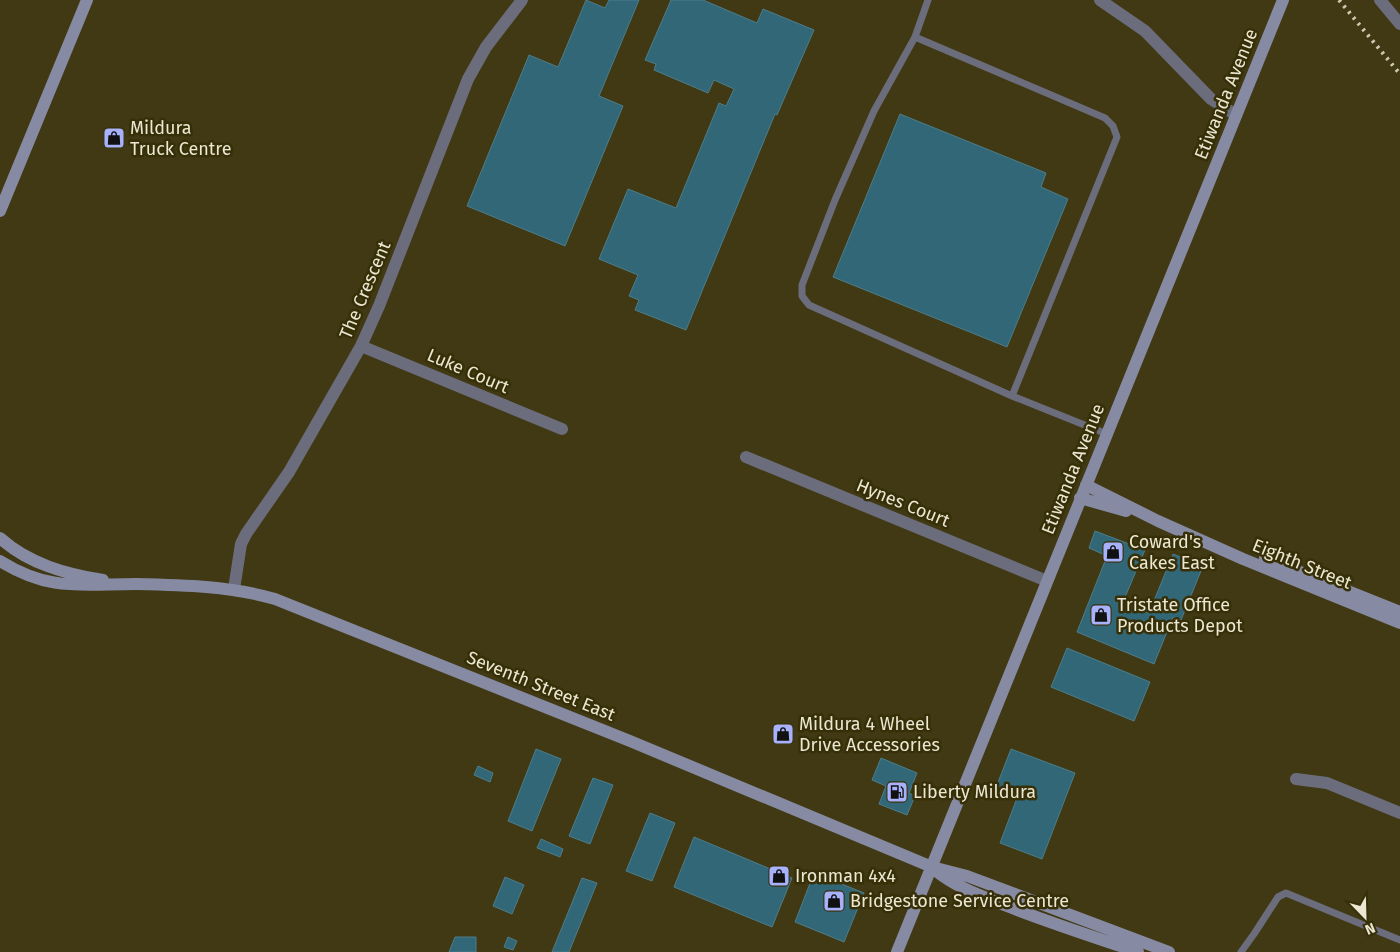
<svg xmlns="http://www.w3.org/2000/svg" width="1400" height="952" font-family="'Fira Sans',sans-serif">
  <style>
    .building { fill: #316776; stroke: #4d7d8b }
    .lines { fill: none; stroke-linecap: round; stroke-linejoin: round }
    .lane { stroke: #6b6d7d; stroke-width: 7 }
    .street { stroke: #6b6d7d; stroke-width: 12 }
    .secondary { stroke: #868aa3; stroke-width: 12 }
    .rail { stroke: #cdc9b1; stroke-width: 4; stroke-dasharray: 2.5 5; stroke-linecap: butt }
    .labels { text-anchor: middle; stroke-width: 5; stroke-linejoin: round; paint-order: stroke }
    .street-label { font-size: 18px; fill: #ebe7d2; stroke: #362f07 }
    .poi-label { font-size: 18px; fill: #ebe7d2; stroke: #362f07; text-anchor: start }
  </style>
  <rect width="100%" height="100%" fill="#403913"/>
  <path class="building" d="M586 0 605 8 609 0H639L599 96 623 106 565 246 467 206 529 55 558 67Z
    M671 0H703L757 23 763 9 814 30 777 115 775 114 686 330 635 310 639 300 629 296 638 275 599 259 628 189 676 208 719 103 726 106 734 89 714 80 708 93 654 70 656 64 645 60Z
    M900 114 1046 173 1041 187 1068 199 1007 347 833 277Z
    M1095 531 1145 550 1123 602 1149 613 1173 554 1203 566 1181 620 1173 617 1154 664 1077 632 1107 556 1089 548Z
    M1067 648 1150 682 1134 721 1051 687Z
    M536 749 561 759 532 831 508 821Z
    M1011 749 1075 773 1042 859 1000 843 1017 798 995 790Z
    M881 758 917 773 909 793 915 796 907 815 879 804 886 786 872 780Z
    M478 766 493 773 490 782 474 775Z
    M593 778 613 785 590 844 569 836Z
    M650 813 675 823 652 881 626 871Z
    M694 837 792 878 772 927 674 887Z
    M541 839 563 849 560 857 537 848Z
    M814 873 864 893 844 942 795 922Z
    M505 877 524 885 512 914 493 906Z
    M582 878 597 883 569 952H552Z
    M455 937H476V952H449Z
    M508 937 517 941 513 950 504 947Z"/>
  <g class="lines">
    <path class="lane" d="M928 0 915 37 874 111 835 200 802 285V296L809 305 1012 396 1107 434
      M915 37 1105 118 1113 126 1117 137 1012 396
      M1241 952 1254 934 1278 897 1286 893 1400 940"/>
    <path class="street" d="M1100 0 1145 31 1211 99 1236 115
      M1380 0 1400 24
      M361 346 562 429
      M746 457 1047 581
      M234 589 241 544 246 534 289 472 361 346 379 306 468 79 486 47 522 0
      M1296 779 1327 783 1400 813"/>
    <path class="secondary" d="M0 211 87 0
      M1086 485 1158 521 1243 559 1400 623
      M1080 498 1126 511
      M0 538C29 564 66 574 103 580
      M1265 558 1400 612
      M0 561C50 592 81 584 136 584 183 585 230 586 275 599L630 741 932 867 967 876 1169 952
      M935 870C957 888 982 896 1007 906 1050 923 1094 937 1138 952
      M897 952 1283 0"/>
    <path class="rail" d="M1339 0 1400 74"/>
  </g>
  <defs>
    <g id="shop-square" transform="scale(1.125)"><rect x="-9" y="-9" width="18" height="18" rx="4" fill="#a7b1fc" stroke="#362f07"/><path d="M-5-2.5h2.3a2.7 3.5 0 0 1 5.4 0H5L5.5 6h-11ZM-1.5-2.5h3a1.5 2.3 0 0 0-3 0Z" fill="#111"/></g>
    <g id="fuel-square" transform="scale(1.125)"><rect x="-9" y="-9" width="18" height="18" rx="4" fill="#a7b1fc" stroke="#362f07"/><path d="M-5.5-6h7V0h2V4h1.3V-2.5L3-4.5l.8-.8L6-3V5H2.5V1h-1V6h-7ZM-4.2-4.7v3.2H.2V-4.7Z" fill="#111"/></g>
  </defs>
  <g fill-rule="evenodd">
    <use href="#shop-square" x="114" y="138"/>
    <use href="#shop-square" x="1113" y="552"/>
    <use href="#shop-square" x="1101" y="615"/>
    <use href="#shop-square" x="783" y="734"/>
    <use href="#fuel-square" x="897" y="792"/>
    <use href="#shop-square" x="779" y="876"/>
    <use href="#shop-square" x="834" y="901"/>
  </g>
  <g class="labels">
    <g class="street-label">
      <text transform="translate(1226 94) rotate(-68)" y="6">Etiwanda Avenue</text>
      <text transform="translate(365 290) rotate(-67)" y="6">The Crescent</text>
      <text transform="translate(468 371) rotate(23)" y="6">Luke Court</text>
      <text transform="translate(1073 469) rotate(-68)" y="6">Etiwanda Avenue</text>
      <text transform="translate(903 503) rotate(22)" y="6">Hynes Court</text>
      <text transform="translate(1302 564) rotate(22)" y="6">Eighth Street</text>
      <text transform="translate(541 686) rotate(22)" y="6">Seventh Street East</text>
    </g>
    <g class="poi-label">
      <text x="130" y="134">Mildura<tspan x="130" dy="21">Truck Centre</tspan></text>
      <text x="1129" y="548">Coward's<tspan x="1129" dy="21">Cakes East</tspan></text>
      <text x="1117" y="611">Tristate Office<tspan x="1117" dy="21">Products Depot</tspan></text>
      <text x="799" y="730">Mildura 4 Wheel<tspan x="799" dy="21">Drive Accessories</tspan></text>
      <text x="913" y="798">Liberty Mildura</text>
      <text x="795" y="882">Ironman 4x4</text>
      <text x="850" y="907">Bridgestone Service Centre</text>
    </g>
  </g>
  <g transform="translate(1365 917) rotate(157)" stroke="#362f07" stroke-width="4" paint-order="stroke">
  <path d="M0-4L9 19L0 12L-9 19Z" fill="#ebe7d2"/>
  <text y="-8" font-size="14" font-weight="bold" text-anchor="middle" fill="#ebe7d2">N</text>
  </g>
</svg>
